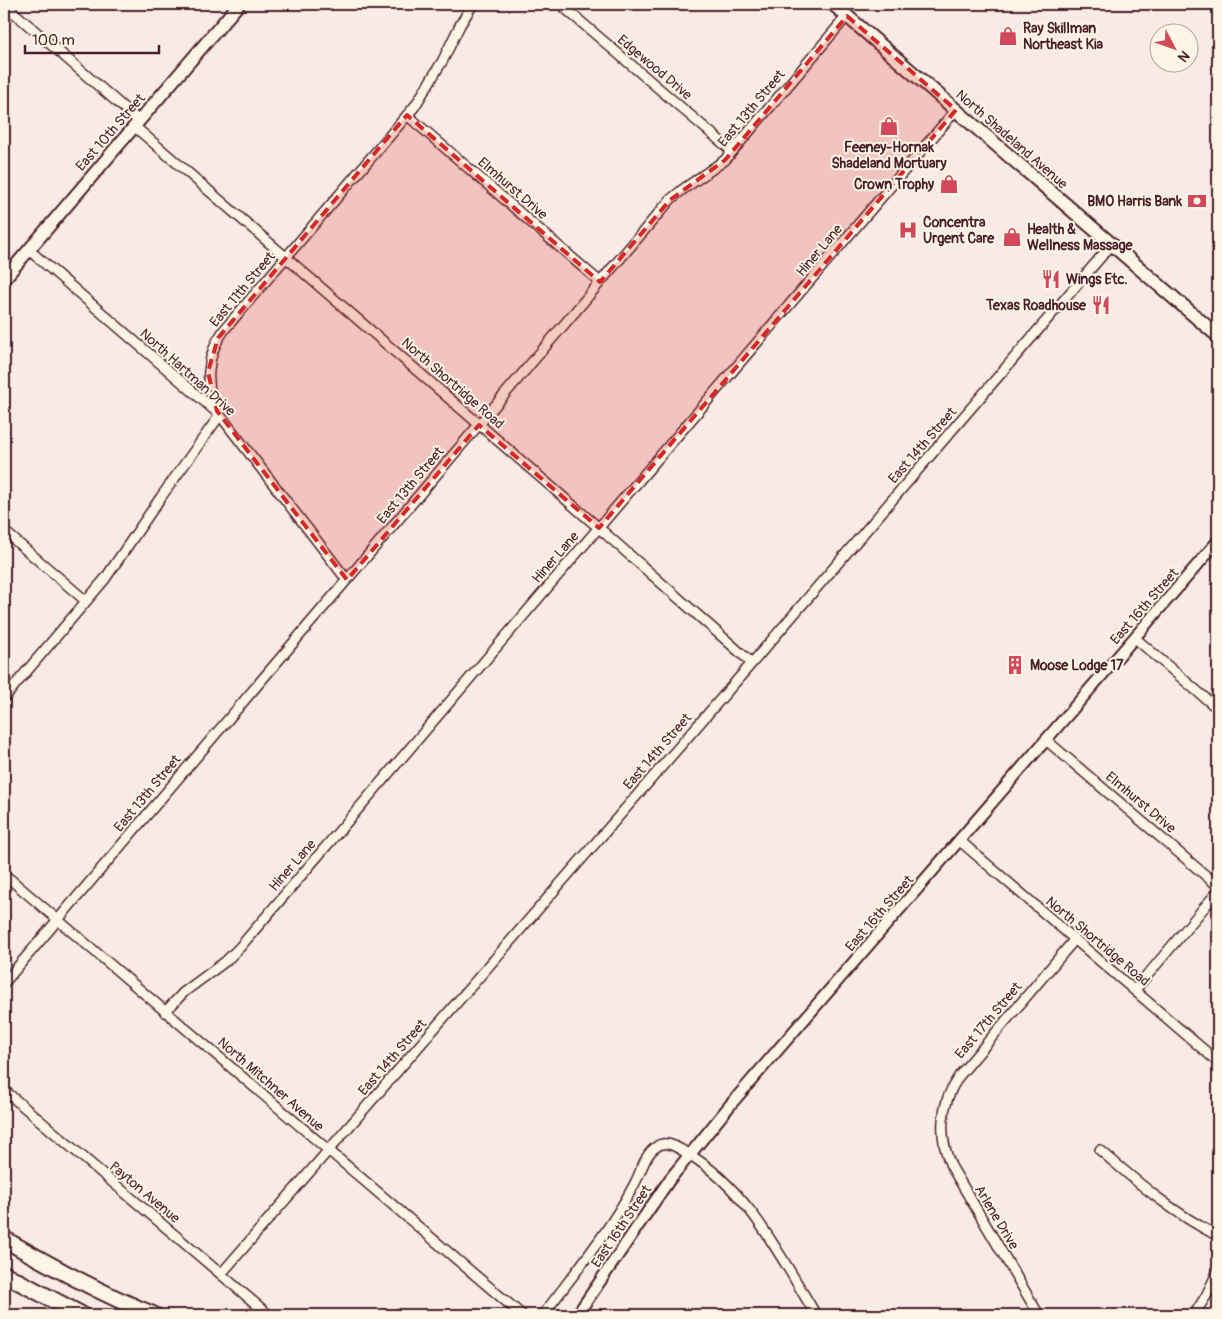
<svg xmlns="http://www.w3.org/2000/svg" width="1222" height="1319" font-family="Pangolin,sans-serif">
  <style>
    .lines { fill: none; stroke-linecap: round; stroke-linejoin: round }
    .minor-casing { stroke: #4a1f2b; stroke-width: 12 }
    .tertiary-casing { stroke: #4a1f2b; stroke-width: 14 }
    .secondary-casing { stroke: #4a1f2b; stroke-width: 15 }
    .primary-casing { stroke: #4a1f2b; stroke-width: 16 }
    .motorway-casing { stroke: #4a1f2b; stroke-width: 19 }
    .minor { stroke: #fcf5e5; stroke-width: 9 }
    .tertiary { stroke: #fcf5e5; stroke-width: 10 }
    .secondary { stroke: #fcf5e5; stroke-width: 11 }
    .primary { stroke: #fcf5e5; stroke-width: 12 }
    .motorway { stroke: #fcf5e5; stroke-width: 15 }
    .marked { fill: #d62828; fill-opacity: 0.2; stroke: #d62828; stroke-width: 4; stroke-dasharray: 10 6; stroke-linejoin: round }
    .labels { text-anchor: middle; stroke-width: 4; stroke-linejoin: round; paint-order: stroke }
    .poi-label { font-size: 14px; font-weight: bold; fill: #4a1f2b; stroke: #fcf5e5; text-anchor: start }
    .street-label { font-size: 14px; fill: #4a1f2b; stroke: #fcf5e5 }
  </style>
  <rect width="100%" height="100%" fill="#f8ebe6"/>
  <filter id="ink" filterUnits="userSpaceOnUse"><feTurbulence type="fractalNoise" baseFrequency=".02" numOctaves="2"/><feDisplacementMap in="SourceGraphic" scale="10" xChannelSelector="R" yChannelSelector="G"/><feConvolveMatrix kernelMatrix="1 2 1 2 8 2 1 2 1" color-interpolation-filters="sRGB"/></filter>
  <g filter="url(#ink)">
    <g class="lines">
      <g class="minor-casing">
        <path id="minor" d="M4 4 139 121
          M560 4 732 151
          M407 115 600 282
          M134 126 599 528 752 663
          M29 250 220 415 347 580
          M4 531 86 601
          M1135 638 1218 709
          M4 698 105 579 161 497 220 415C203 388 206 355 224 330L415 106 443 60 460 25 473 4
          M1046 740 1218 886
          M960 841 1218 1062
          M4 874 522 1315
          M4 983 670 200 682 190 725 160 847 16
          M1135 990 1218 891
          M165 1012 184 992 226 961 240 947 956 110
          M4 1090 269 1315
          M1100 1150C1138 1183 1173 1213 1218 1236
          M221 1274 752 663 1112 244
          M542 1315 546 1311C577 1270 611 1229 635 1183 641 1172 645 1154 656 1147 666 1139 678 1148 687 1153 749 1190 780 1256 816 1315
          M1039 1315 951 1166C938 1136 940 1104 959 1076L1075 939
          M1194 1315 1206 1296 1218 1271"/>
      </g>
      <g class="tertiary-casing">
        <path id="tertiary" d="M577 1315 670 1179 731 1104 1218 541"/>
      </g>
      <g class="secondary-casing">
        <path id="secondary" d="M4 279 239 4"/>
      </g>
      <g class="primary-casing">
        <path id="primary" d="M833 4 1218 336"/>
      </g>
      <g class="motorway-casing">
        <path id="motorway" d="M4 1239C53 1267 102 1294 154 1315
          M4 1274 82 1315"/>
      </g>
      <use href="#minor" class="minor"/>
      <use href="#tertiary" class="tertiary"/>
      <use href="#secondary" class="secondary"/>
      <use href="#primary" class="primary"/>
      <use href="#motorway" class="motorway"/>
    </g>
  </g>
  <path class="marked" d="M847 16 956 110 599 528 479 425 347 580 217 411 208 372 218 338 407 115 600 282 670 200 725 160Z"/>
  <defs>
    <g id="shop-bare" transform="scale(1.5)"><path d="M-5-2.5h2.3a2.7 3.5 0 0 1 5.4 0H5L5.5 6h-11ZM-1.5-2.5h3a1.5 2.3 0 0 0-3 0Z" fill="#d1495b" stroke="#fcf5e5" stroke-width="2.5" paint-order="stroke"/></g>
    <g id="bank-bare" transform="scale(1.5)"><path d="M-6-4H6V4H-6ZM0-2.3a2.3 2.3 0 1 0 0 4.6a2.3 2.3 0 1 0 0-4.6Z" fill="#d1495b" stroke="#fcf5e5" stroke-width="2.5" paint-order="stroke"/></g>
    <g id="hospital-bare" transform="scale(1.5)"><path d="M-5-5h3v3.5h4V-5h3V5h-3V1.5h-4V5h-3Z" fill="#d1495b" stroke="#fcf5e5" stroke-width="2.5" paint-order="stroke"/></g>
    <g id="restaurant-bare" transform="scale(1.5)"><path d="M-5-6h1v4h1v-4h1v4h1v-4h1v5L-1.5 .5V6h-2V.5L-5-1ZM5-6V6H3V1.5H1.5Q1.5-4 5-6Z" fill="#d1495b" stroke="#fcf5e5" stroke-width="2.5" paint-order="stroke"/></g>
    <g id="building-bare" transform="scale(1.5)"><path d="M-4-6H4V6H1V3H-1V6H-4ZM-2.5-4.3h1.7v1.8h-1.7ZM.8-4.3h1.7v1.8H.8ZM-2.5-1h1.7V.8h-1.7ZM.8-1h1.7V.8H.8Z" fill="#d1495b" stroke="#fcf5e5" stroke-width="2.5" paint-order="stroke"/></g>
  </defs>
  <g fill-rule="evenodd">
    <use href="#shop-bare" x="1008" y="36"/>
    <use href="#shop-bare" x="889" y="126"/>
    <use href="#shop-bare" x="949" y="184"/>
    <use href="#bank-bare" x="1197" y="201"/>
    <use href="#hospital-bare" x="908" y="230"/>
    <use href="#shop-bare" x="1012" y="237"/>
    <use href="#restaurant-bare" x="1051" y="279"/>
    <use href="#restaurant-bare" x="1101" y="305"/>
    <use href="#building-bare" x="1015" y="665"/>
  </g>
  <g class="labels">
    <g class="poi-label">
      <text x="1023" y="33">Ray Skillman<tspan x="1023" dy="16">Northeast Kia</tspan></text>
      <text x="889" y="152" text-anchor="middle">Feeney-Hornak<tspan x="889" dy="16">Shadeland Mortuary</tspan></text>
      <text x="934" y="189" text-anchor="end">Crown Trophy</text>
      <text x="1182" y="206" text-anchor="end">BMO Harris Bank</text>
      <text x="923" y="227">Concentra<tspan x="923" dy="16">Urgent Care</tspan></text>
      <text x="1027" y="234">Health &amp;<tspan x="1027" dy="16">Wellness Massage</tspan></text>
      <text x="1066" y="284">Wings Etc.</text>
      <text x="1086" y="310" text-anchor="end">Texas Roadhouse</text>
      <text x="1030" y="670">Moose Lodge 17</text>
    </g>
    <g class="street-label">
      <text transform="translate(655 67) rotate(40)" y="5">Edgewood Drive</text>
      <text transform="translate(751 108) rotate(-50)" y="5">East 13th Street</text>
      <text transform="translate(110 132) rotate(-49)" y="5">East 10th Street</text>
      <text transform="translate(1012 139) rotate(41)" y="5">North Shadeland Avenue</text>
      <text transform="translate(513 188) rotate(41)" y="5">Elmhurst Drive</text>
      <text transform="translate(819 250) rotate(-50)" y="5">Hiner Lane</text>
      <text transform="translate(242 289) rotate(-50)" y="5">East 11th Street</text>
      <text transform="translate(188 372) rotate(42)" y="5">North Hartman Drive</text>
      <text transform="translate(453 383) rotate(41)" y="5">North Shortridge Road</text>
      <text transform="translate(922 445) rotate(-49)" y="5">East 14th Street</text>
      <text transform="translate(410 485) rotate(-50)" y="5">East 13th Street</text>
      <text transform="translate(555 557) rotate(-49)" y="5">Hiner Lane</text>
      <text transform="translate(1144 606) rotate(-49)" y="5">East 16th Street</text>
      <text transform="translate(657 751) rotate(-49)" y="5">East 14th Street</text>
      <text transform="translate(147 793) rotate(-50)" y="5">East 13th Street</text>
      <text transform="translate(1141 802) rotate(40)" y="5">Elmhurst Drive</text>
      <text transform="translate(292 865) rotate(-49)" y="5">Hiner Lane</text>
      <text transform="translate(879 913) rotate(-49)" y="5">East 16th Street</text>
      <text transform="translate(1098 941) rotate(40)" y="5">North Shortridge Road</text>
      <text transform="translate(988 1020) rotate(-50)" y="5">East 17th Street</text>
      <text transform="translate(392 1057) rotate(-49)" y="5">East 14th Street</text>
      <text transform="translate(271 1084) rotate(41)" y="5">North Mitchner Avenue</text>
      <text transform="translate(145 1192) rotate(40)" y="5">Payton Avenue</text>
      <text transform="translate(997 1217) rotate(59)" y="5">Arlene Drive</text>
      <text transform="translate(621 1226) rotate(-56)" y="5">East 16th Street</text>
    </g>
  </g>
  <rect width="1222" height="1319" fill="none" stroke="#fcf5e5" stroke-width="20"/>
  <rect x="10" y="10" width="1202" height="1299" fill="none" stroke="#4a1f2b" stroke-width="2" filter="url(#ink)"/>
  <g transform="translate(1174 48) rotate(131)"><circle r="24" fill="#fcf5e5" stroke="#b59f9b"/>
  <path d="M0-4L9 19L0 12L-9 19Z" fill="#d1495b"/>
  <text y="-8" font-size="14" font-weight="bold" text-anchor="middle" fill="#4a1f2b">N</text>
  </g>
  <path d="M25 45v8h134v-8" fill="none" stroke="#4a1f2b" stroke-width="2.5"/>
  <text x="32" y="45" font-size="15" fill="#4a1f2b" stroke="#fcf5e5" stroke-width="4" paint-order="stroke">100 m</text>
</svg>
